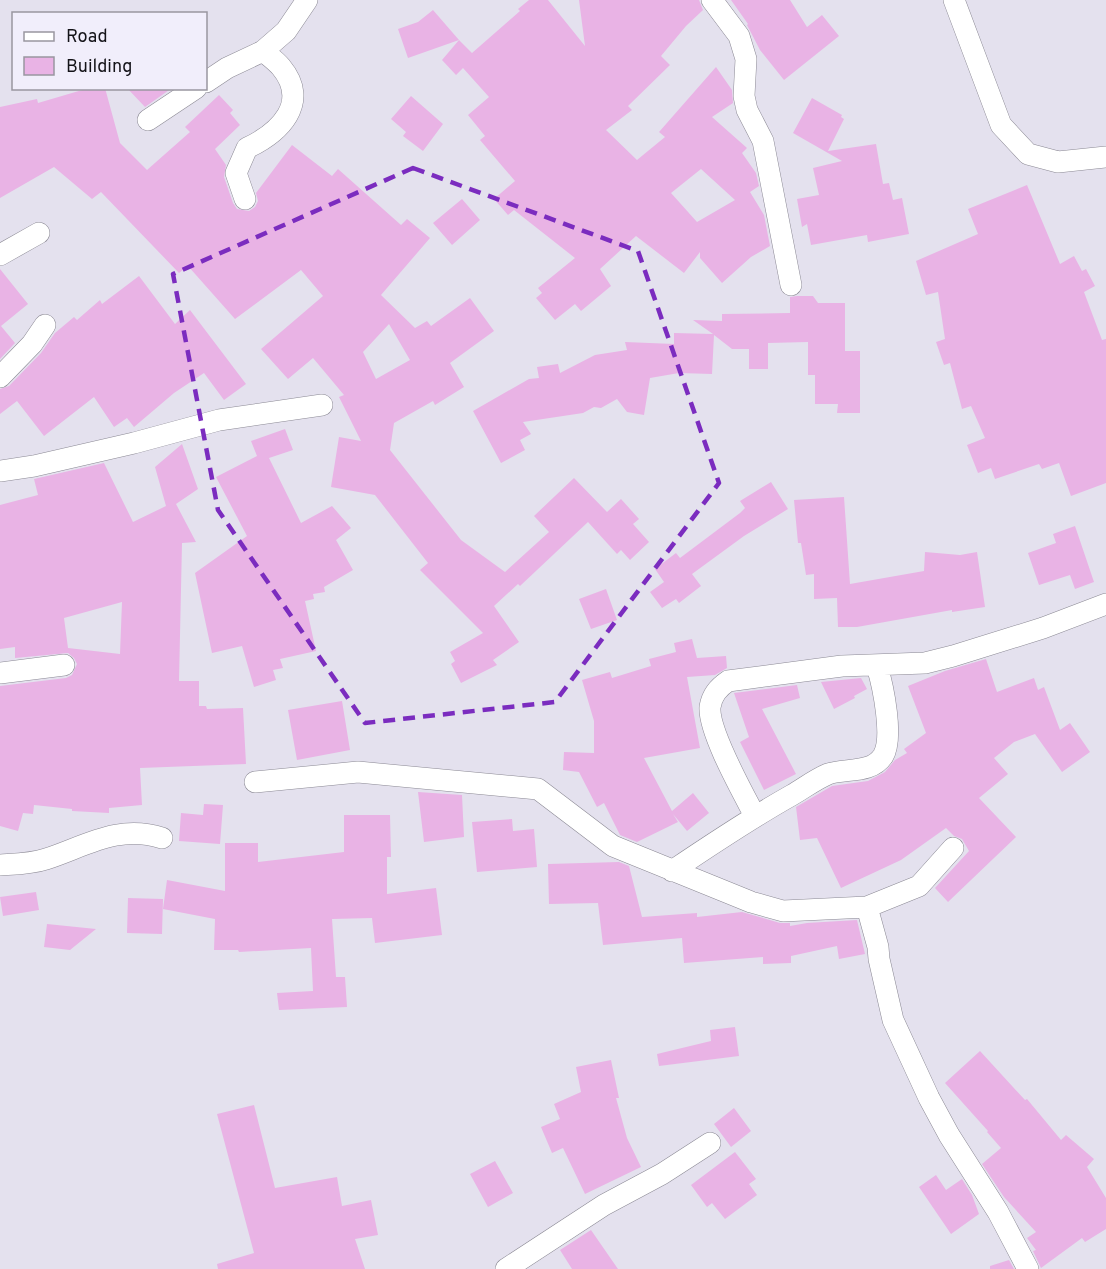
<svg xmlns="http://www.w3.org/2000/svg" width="1106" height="1269" font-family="Overpass,sans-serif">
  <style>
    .building { fill: #e9b3e5; fill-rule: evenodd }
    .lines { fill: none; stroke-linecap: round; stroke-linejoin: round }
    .street-casing { stroke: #8b8994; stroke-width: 22 }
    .street { stroke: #fff; stroke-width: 21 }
    .marked { fill: none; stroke: #7b2cbf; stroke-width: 4.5; stroke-dasharray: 12 8; stroke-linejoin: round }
  </style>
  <rect width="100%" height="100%" fill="#e4e1ee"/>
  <path class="building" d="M529 0H548L585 46 579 0H699L703 10 686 26 661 56 670 65 628 106 632 110 606 130 637 160 665 137 659 132 716 67 732 90 733 103 712 117 747 148 742 153 756 173 759 186 750 192 764 215 770 246 751 257 722 283 700 258V252L684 273 636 236 600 269 611 286 581 311 575 304 555 320 536 298 542 293 538 288 575 258 514 210 508 215 494 199 515 181 480 140 485 136 468 115 489 97 463 68 456 75 442 60 459 40 472 53 520 11 518 9ZM701 169 735 200 697 222 671 193Z
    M731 0H790L807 27 822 15 839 36 784 80 760 50 747 25 748 24Z
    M433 10 459 40 408 58 398 29 418 22Z
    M89 88H105L120 143 147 170 190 132 185 127 219 95 233 110 230 113 240 125 215 149 226 165 224 177 233 203 237 209 249 211 255 207 258 201 256 193 292 145 332 176 338 169 401 225 407 219 430 238 381 295 415 328 427 321 431 326 470 298 494 331 450 363 464 387 435 405 433 401 394 423 390 450 461 540 505 572 549 532 534 516 574 478 607 512 621 499 639 519 633 524 649 542 630 560 621 550 617 554 588 522 520 586 518 584 494 606 519 642 493 660 497 665 461 683 451 664 455 661 450 652 483 633 420 570 428 563 375 495 331 487 339 437 361 441 339 397 344 395 313 358 288 379 261 349 323 296 301 270 235 319 188 266 179 273 101 192 92 199 54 167 0 198V107L37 99 38 103ZM389 324 410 360 376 379 363 352Z
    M127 88H172L145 107Z
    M411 96 443 124 423 151 403 136 406 132 391 119Z
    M812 98 842 115 841 117 844 119 828 151 876 144 883 184 889 183 893 200 902 198 909 234 868 242 867 235 811 245 807 224 802 227 797 199 819 195 813 168 842 161 793 133Z
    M1027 185 1060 264 1074 256 1082 271 1086 269 1095 286 1084 292 1102 340 1106 339V483L1071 496 1059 463 1042 469 1039 464 995 479 991 468 978 473 967 445 985 438 971 406 962 409 950 363 944 365 936 342 945 339 938 292 926 295 916 261 978 234 968 209Z
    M462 199 480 220 452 245 433 223Z
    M0 269 28 304 1 326 15 343 0 359Z
    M139 276 175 324 190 310 246 384 224 400 204 373 174 393 134 427 127 418 114 427 94 397 44 436 17 401 0 414V389L9 386 41 353 55 333 74 317 77 320 100 300 102 304Z
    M797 296H813L818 303H845V351H860V413H837L838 404H815V375H808V342L768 343V369H749V349H732L714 335 712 374 679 373 650 378 644 415 627 412 617 399 601 408 594 407 583 413 523 422 531 434 520 440 525 450 501 463 473 411 529 379 539 378 537 367 558 364 560 373 595 355 627 350 625 342 674 344V333L713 334 693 320 722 321V314L790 313V297Z
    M285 429 293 450 269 458 301 523 332 506 351 528 336 540 353 570 324 587 325 592 313 594 314 599 305 601 316 651 280 659 283 668 273 670 276 680 254 687 242 646 212 653 195 573 247 536 216 477 257 456 251 441Z
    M182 444 198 489 176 504 196 542 182 543 179 681H199V706H206L207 709 243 708 246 764 140 768 142 805 109 808V813L72 811V809L34 805 33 814 23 813 18 831 0 826V686L66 678 72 675 77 664 74 658 68 653 15 658V647L0 649V505L38 495 34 479 104 463 133 522 166 506 155 467ZM122 602 120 654 68 648 64 618Z
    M771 482 788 509 744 536 692 574 701 586 679 603 676 599 662 608 650 592 664 582 655 569 676 553 680 558 740 513 745 508 740 501Z
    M844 497 850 584 924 571 925 552 960 555 977 552 985 607 952 612V610L857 627H838L837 598 814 599V574L806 575 801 543H798L794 500Z
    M1075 526 1094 582 1075 589 1070 575 1039 585 1028 553 1056 543 1053 534Z
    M606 589 617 620 591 629 579 599Z
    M692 639 697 658 726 656 727 668 715 675 687 677 700 748 644 758 672 811 693 793 709 813 687 831 673 814 678 822 637 842 620 835 604 803 597 807 579 772 563 770 564 752 594 753V721L582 680 610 672 612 678 651 666 649 659 676 652 674 643Z
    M986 659 997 692 1034 678 1038 690 1044 687 1060 730 1070 723 1090 752 1062 772 1035 734 1014 742 994 758 1008 774 979 798 1016 837 948 902 935 888 969 851 962 839 954 836 946 828 901 860 841 888 817 838 800 840 796 807 832 786 868 781 885 772 895 760 907 753 904 749 926 733 908 686 945 671Z
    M861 678 867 689 854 696 855 698 834 709 821 682Z
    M797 685 800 698 762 709 796 774 764 790 740 742 749 737 734 693Z
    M342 701 350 750 297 760 288 710Z
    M418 792 462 795 464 837 424 842Z
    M204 804 223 805 220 844 179 841 181 813 203 815Z
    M344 815H390L391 857H387V894L436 888 442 935 375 943 372 918 332 919 336 977H345L347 1007 279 1010 277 993 313 991 311 948 239 952 238 950H214L215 919 163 909 167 880 225 891V843H258V862L344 852Z
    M512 819 513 831 534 829 537 867 477 872 472 822Z
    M619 862 629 866 642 917 697 913V917L742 912 780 923H790V926L807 923 857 920 865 954 839 959 837 946 791 956V963L763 964V957L684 963 682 938 603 945 598 903 549 904 548 864Z
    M36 892 39 910 3 916 0 897Z
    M128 898 163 899 162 934 127 933Z
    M47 924 96 929 70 950 44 947Z
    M735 1027 739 1056 659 1066 657 1054 711 1041 710 1030Z
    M980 1051 1025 1100 1027 1099 1061 1140 1066 1135 1094 1159 1087 1167 1106 1198V1229L1085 1242 1082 1238 1041 1268 1033 1251 1036 1250 1027 1238 1036 1232 1004 1197 982 1164 1001 1148 987 1132 988 1131 945 1083Z
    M611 1060 619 1098H616L627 1138 641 1167 585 1194 563 1148 552 1153 541 1127 560 1119 554 1104 581 1092 576 1067Z
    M254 1105 275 1188 337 1177 342 1206 371 1200 378 1235 355 1239 365 1269H218L217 1264 254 1253 217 1114Z
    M734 1108 751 1131 731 1147 714 1124Z
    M735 1152 756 1179 749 1184 757 1195 725 1219 712 1203 707 1207 691 1185Z
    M495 1161 513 1193 488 1207 470 1174Z
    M936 1175 946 1190 962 1179 972 1195 979 1214 951 1234 919 1187Z
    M591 1230 618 1269H572L560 1250Z
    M1009 1260 1014 1269H990V1266Z"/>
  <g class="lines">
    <g class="street-casing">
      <path id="street" d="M712 0 739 36 746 59 744 96 747 110 763 141 791 285
        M954 0 1001 125 1028 154 1058 162 1106 157
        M206 82 227 68 263 51 286 31 307 0
        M148 120 196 88
        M245 199 236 173 247 148C279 133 311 103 281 67 276 61 269 56 263 51
        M0 255 39 233
        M0 377 32 344 45 325
        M0 471 34 466 134 443 219 420 322 405
        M0 673 64 665
        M255 782 358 772 538 789 613 846 751 902 783 911 867 907 878 947 879 959 893 1020 929 1098 949 1135 998 1212 1028 1269
        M755 816C743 793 708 731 710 707 712 695 718 688 728 681L842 666 925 663 953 656 1043 628 1106 604
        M0 865C16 864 31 864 46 859 86 846 118 824 162 838
        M672 871C712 844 751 818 792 795 804 788 816 779 828 774 846 768 871 774 883 756 894 738 883 686 877 666
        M867 907 919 886 953 848
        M506 1269 604 1205 662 1174 710 1143"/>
    </g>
    <use href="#street" class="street"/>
  </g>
  <path class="marked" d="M413 168 638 251 719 483 555 702 365 723 218 510 173 274Z"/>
  <rect x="12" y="12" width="195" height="78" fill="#f1eefb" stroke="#9996a0" stroke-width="1.5"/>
  <rect x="24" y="32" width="30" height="9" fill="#ffffff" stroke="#9996a0" stroke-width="1.5"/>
  <text x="66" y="42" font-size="18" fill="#141318">Road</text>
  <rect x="24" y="57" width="30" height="18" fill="#e9b3e5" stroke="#9996a0" stroke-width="1.5"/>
  <text x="66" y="72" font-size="18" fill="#141318">Building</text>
</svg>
